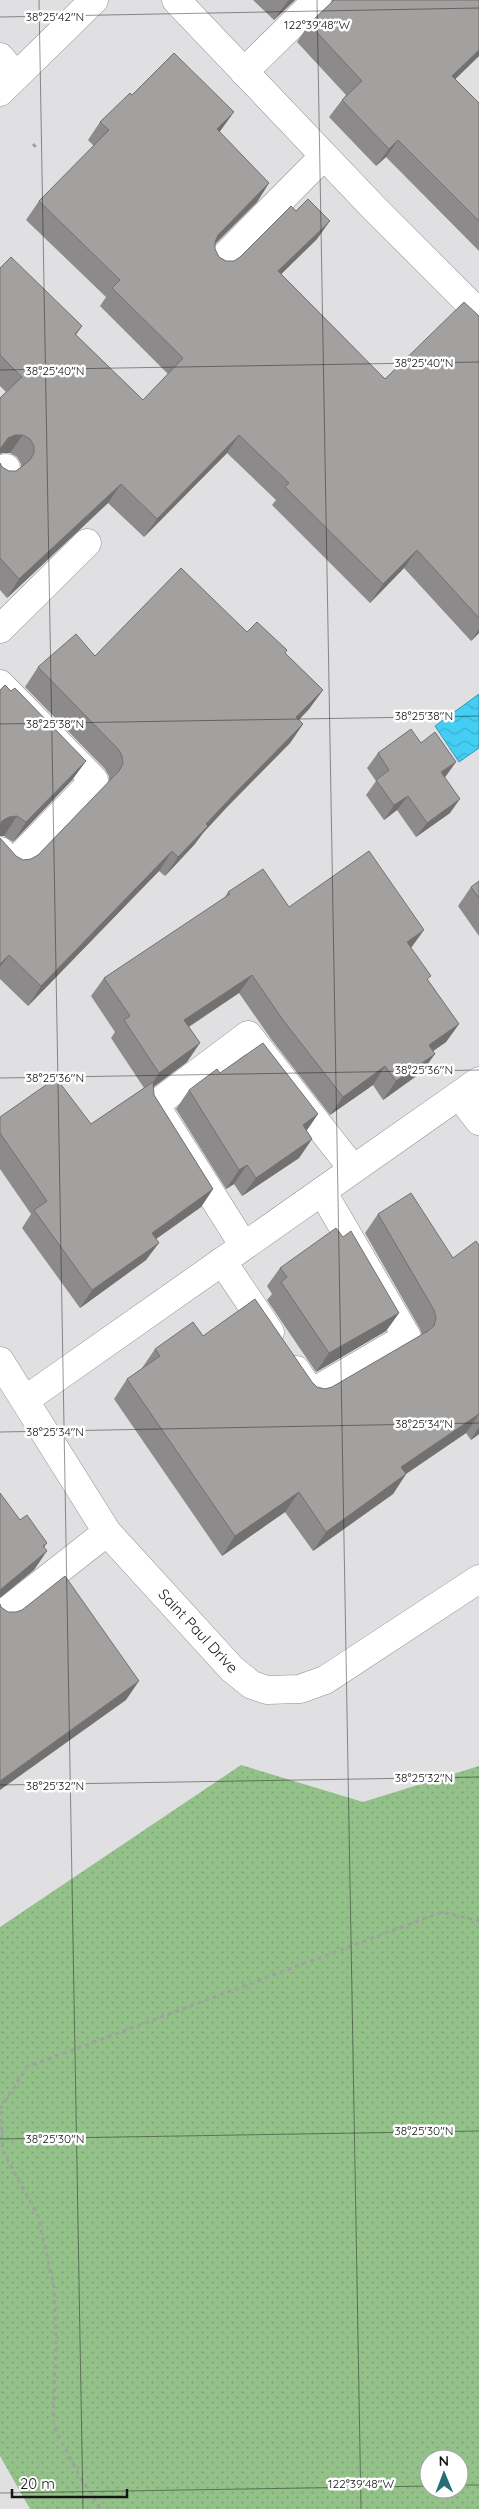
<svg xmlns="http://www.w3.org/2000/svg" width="479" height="2509" font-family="Quicksand,sans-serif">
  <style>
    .grass { fill: url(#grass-dots); fill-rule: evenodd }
    .water { fill: url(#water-waves); stroke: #3697b2 }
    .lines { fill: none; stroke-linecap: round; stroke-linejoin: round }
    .minor-casing { stroke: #8f8f91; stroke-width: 29 }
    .path { stroke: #a1a1a3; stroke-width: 3; stroke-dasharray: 4 4; stroke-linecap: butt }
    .minor { stroke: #fff; stroke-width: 28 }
    .wall { fill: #8c8a8a }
    .shaded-wall { fill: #727170 }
    .building { fill: #a3a1a0; stroke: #727170 }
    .ticks { fill: none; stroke: #161617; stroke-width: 1; stroke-opacity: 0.45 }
    .labels { text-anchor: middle; stroke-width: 5; stroke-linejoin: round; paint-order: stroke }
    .street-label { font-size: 15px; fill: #161617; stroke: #fff }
    .ticks-label { font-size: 12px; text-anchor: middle; fill: #161617; stroke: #fff; stroke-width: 5; stroke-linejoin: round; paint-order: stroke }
  </style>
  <defs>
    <pattern id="grass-dots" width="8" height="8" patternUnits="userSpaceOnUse" patternTransform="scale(1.25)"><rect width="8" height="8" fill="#93c189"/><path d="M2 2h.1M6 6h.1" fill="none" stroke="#7ea576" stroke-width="1.8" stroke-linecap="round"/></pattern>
    <pattern id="water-waves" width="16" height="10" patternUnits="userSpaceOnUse" patternTransform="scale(1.25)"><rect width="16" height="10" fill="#44cef4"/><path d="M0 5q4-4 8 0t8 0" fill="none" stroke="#3bb0d0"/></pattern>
  </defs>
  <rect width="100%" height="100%" fill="#e0e0e2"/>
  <path class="grass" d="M241 1765 363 1802 479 1766V2509H30L0 2456V1927ZM429 2459H459V2489H429Z"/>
  <path class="water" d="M479 694V748L459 762 435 726Z"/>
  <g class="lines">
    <g class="minor-casing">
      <path id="minor" d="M176 0 374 208 479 313
        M0 57 16 76
        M244 72 317 0
        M0 92 94 0
        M217 264 324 156
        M0 474 6 468
        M0 629 87 543
        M0 684 94 780 13 864 0 851
        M459 1095 479 1121
        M244 1246 155 1105 248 1035 353 1169
        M222 1261 270 1332
        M0 1361 107 1532 232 1669 252 1685 267 1690 300 1689 325 1680 479 1579
        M296 1370 311 1393 407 1337 322 1191
        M25 1400 479 1081
        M0 1616 107 1532"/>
    </g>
    <path class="path" d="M33 144 38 149
      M0 2109 27 2067 442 1912 479 1921
      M0 2111 3 2151 38 2216 54 2287 56 2340 53 2425 80 2477 101 2509"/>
    <use href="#minor" class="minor"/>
  </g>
  <path class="wall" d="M253 0H295L274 20Z
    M332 0H479V56L455 79 479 103V251L386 157 376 166 329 117 342 100 346 95 297 42 309 24 332 2Z
    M132 95 221 130 219 132 269 183 257 202 215 244V249L219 257 226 261H234L317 239 281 274 385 379 479 316V633L471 641 404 568 370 603 272 505 276 500 227 453 144 537 108 503 7 598 0 590V463L2 467 9 471H16L21 467V464L17 457 10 453H2L0 454V398L6 392 0 386V268L82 326 76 335 143 400 168 374 100 306 106 297 26 220 39 201 94 146 88 140 100 122Z
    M247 632 285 653 323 690 309 709 299 720 303 724 290 743 227 807 203 833 194 845 165 876 159 871 28 1006 0 979V838L16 856 23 860 31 859 38 855 109 782V776L105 769 25 687 38 667 95 656Z
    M0 690 11 691 86 761 72 780 13 842 4 836H0Z
    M378 753 446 776 445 777 450 813 416 837 397 810 384 820 366 795 376 781 367 768Z
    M479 881V936L458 906 471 887Z
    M228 892 289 907 411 948 428 980 459 1024 446 1042 433 1051 422 1072 383 1100 373 1085 330 1115 271 1039 239 993 189 1027 187 1062 153 1087 154 1095 213 1189 201 1207 156 1239 146 1260 80 1308 22 1228 31 1214 0 1169V1117L91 1124 144 1088 111 1038 115 1032 91 996 104 978 224 899Z
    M220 1073 318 1114 306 1131 312 1139 299 1158 242 1196 234 1184 226 1189 176 1109 189 1090Z
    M378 1214 453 1258 479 1245V1434L471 1440 466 1433 406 1474 393 1494 313 1551 285 1512 222 1556 114 1399 127 1379 142 1369V1368L155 1349 203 1336 312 1382 317 1387 325 1389 332 1387 422 1335 420 1329 365 1233Z
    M280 1268 399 1313 386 1331 316 1372 267 1300 272 1294 267 1286Z"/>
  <path class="shaded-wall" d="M289 0H295L274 20 287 2Z
    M479 50V56L440 94 452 76Z
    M234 112 221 130 204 147 217 129Z
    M398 140 386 157 376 166 389 149Z
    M269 183 257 202 206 253 218 235Z
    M330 221 317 239 266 289 278 271Z
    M15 435H23L10 453H2L0 454V449L8 438Z
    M239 435 227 453 144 537 157 519Z
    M121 484 108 503 7 598 19 579Z
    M417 550 404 568 370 603 383 584Z
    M479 629V633L471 641Z
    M323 690 309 709 282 737 296 717Z
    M303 724 290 743 227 807 203 833 194 845 165 876 178 857 206 824 240 788Z
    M86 761 72 780 13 842 26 822Z
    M456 762 446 776 431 787 441 772Z
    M408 796 397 810 384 820 394 805Z
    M460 799 450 813 416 837 427 823Z
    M17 816 4 836H0V824L2 821 9 817Z
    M172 851 159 871 28 1006 41 986Z
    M424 930 411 948 407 942Z
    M9 955 0 967V964Z
    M252 975 239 993 171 1038 184 1020Z
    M459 1024 446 1042 416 1063 429 1045Z
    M200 1043 187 1062 147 1092 159 1073Z
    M435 1054 422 1072 383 1100 396 1081Z
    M385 1066 373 1085 330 1115 343 1097Z
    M318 1114 305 1133 303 1125Z
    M312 1139 299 1158 242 1196 256 1178Z
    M247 1165 234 1184 226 1189 239 1170Z
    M213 1189 201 1207 139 1251 152 1233Z
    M159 1243 146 1260 80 1308 92 1290Z
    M399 1313 386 1331 316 1372 329 1353Z
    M479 1414 466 1433 388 1486 401 1467Z
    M479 1427V1434L471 1440Z
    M406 1474 393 1494 313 1551 326 1532Z
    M299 1492 285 1512 222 1556 235 1536Z
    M47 1543 34 1562 47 1551 34 1570 0 1598V1590L43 1546Z
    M139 1681 126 1700 0 1790V1781Z"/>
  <path class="building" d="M334 0H479V50L452 76 479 103V221L398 140 389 149 342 100 362 81 309 24Z
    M174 53 234 112 217 129 269 183 218 235 215 242V249L219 257 226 261H234L240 257 291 206 296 211 308 199 330 221 278 271 385 379 464 302 479 316V618L417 550 383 584 285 487 289 483 239 435 157 519 121 484 19 579 0 558V463L2 467 9 471H16L30 460 34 453V446L30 439 23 435H15L8 438 0 449V398L22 377 0 355V268L11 257 82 326 75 334 143 400 183 358 112 288 120 280 39 201 109 130 100 122 130 93 132 95Z
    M181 568 247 632 257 622 287 650 285 653 323 690 296 717 303 724 240 788 206 824 208 826 178 857 172 851 41 986 9 955 0 964V838L16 856 23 860 31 859 38 855 119 771 123 764 122 756 119 750 38 667 76 634 95 656Z
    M5 685 11 691 15 688 86 761 26 822 17 816 9 817 2 821 0 825V690Z
    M411 729 421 743 435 732 456 762 441 772 460 799 427 823 408 796 394 805 376 780 389 770 378 753Z
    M369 851 424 930 407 942 431 976 427 979 459 1024 429 1045 435 1054 396 1081 385 1066 343 1097 283 1020 252 975 184 1020 200 1043 159 1073 124 1020 130 1016 104 978 230 894 228 892 263 869 289 907Z
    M479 881V898L471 887Z
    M263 1043 318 1114 303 1125 312 1139 256 1178 247 1165 239 1170 189 1090 217 1069 220 1073Z
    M56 1078 91 1124 153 1082 154 1095 213 1189 152 1233 159 1243 92 1290 34 1210 47 1201 0 1133V1117Z
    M411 1193 453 1258 476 1241 479 1245V1414L401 1467 406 1474 326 1532 299 1492 235 1536 127 1379 160 1356 155 1349 193 1322 203 1336 255 1299 312 1382 317 1387 325 1389 332 1387 428 1331 434 1326 436 1318 434 1310 378 1214Z
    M336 1228 343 1237 351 1231 399 1313 329 1353 281 1282 287 1277 280 1268Z
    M0 1493 20 1520 27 1515 47 1543 43 1546 47 1551 0 1590Z
    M65 1576 139 1681 0 1781V1604L1 1607 8 1612H16L22 1610Z"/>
  <path class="ticks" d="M39 0 83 2509M317 0 361 2509M0 17 479 8M0 370 479 362M0 724 479 716M0 1078 479 1070M0 1432 479 1423M0 1785 479 1777M0 2139 479 2131M459 2485H479M0 2493 429 2486"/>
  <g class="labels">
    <g class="street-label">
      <text transform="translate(198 1631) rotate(47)" y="5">Saint Paul Drive</text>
    </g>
  </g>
  <g class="ticks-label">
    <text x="55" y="21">38°25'42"N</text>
    <text x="317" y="29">122°39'48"W</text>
    <text x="424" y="367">38°25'40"N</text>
    <text x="55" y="375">38°25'40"N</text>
    <text x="424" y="720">38°25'38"N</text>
    <text x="55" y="728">38°25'38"N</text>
    <text x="424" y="1074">38°25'36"N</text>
    <text x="55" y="1082">38°25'36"N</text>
    <text x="424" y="1428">38°25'34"N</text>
    <text x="55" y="1436">38°25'34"N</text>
    <text x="424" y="1782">38°25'32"N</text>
    <text x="55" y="1790">38°25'32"N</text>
    <text x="424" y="2135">38°25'30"N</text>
    <text x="55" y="2143">38°25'30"N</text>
    <text x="361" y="2488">122°39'48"W</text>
  </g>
  <g transform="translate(444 2474) rotate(359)"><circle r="24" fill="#ffffff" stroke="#a2a2a2"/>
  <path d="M0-4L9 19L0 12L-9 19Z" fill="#246e77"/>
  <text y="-8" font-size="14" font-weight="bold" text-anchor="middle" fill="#161617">N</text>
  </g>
  <path d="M12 2489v8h115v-8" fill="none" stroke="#161617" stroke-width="2.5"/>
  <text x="20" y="2489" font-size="15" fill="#161617" stroke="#ffffff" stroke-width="4" paint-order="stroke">20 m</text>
</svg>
